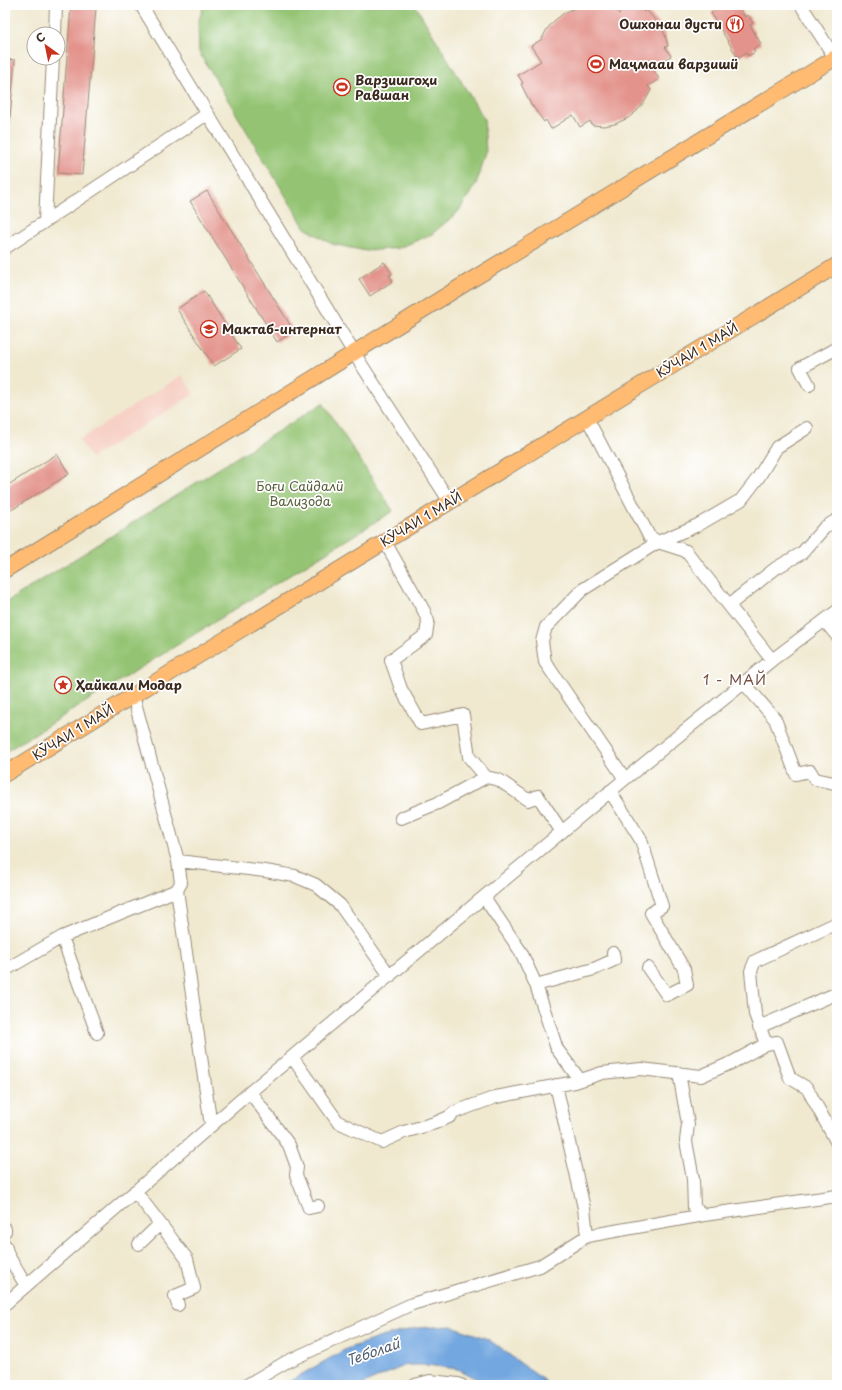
<svg xmlns="http://www.w3.org/2000/svg" width="842" height="1390" font-family="'Playpen Sans',sans-serif">
  <style>
    .built { fill: #f7d1c6 }
    .green { fill: #94c473; stroke: #687748 }
    .water { fill: #73a7e0; stroke: #57687f }
    .building { fill: #e3938b }
    .lines { fill: none; stroke-linecap: round; stroke-linejoin: round }
    .minor-casing { stroke: #968a77; stroke-width: 14 }
    .major-casing { stroke: #968a77; stroke-width: 17 }
    .minor { stroke: #fff; stroke-width: 12 }
    .major { stroke: #ffbb71; stroke-width: 15 }
    .labels { text-anchor: middle; stroke-width: 3.5; stroke-linejoin: round; paint-order: stroke }
    .poi-label { font-size: 13px; font-weight: bold; fill: #3b2a1e; stroke: #fff; text-anchor: start }
    .street-label { font-size: 13px; fill: #3b2a1e; stroke: #fff }
    .park-label { font-size: 13px; fill: #5a603c; stroke: #fff }
    .neighbourhood-label { font-size: 14px; letter-spacing: 1px; fill: #764f44; stroke: #fff }
    .water-label { font-size: 14px; font-style: italic; fill: #515c6c; stroke: #fff }
  </style>
  <rect width="100%" height="100%" fill="#fff"/>
  <filter id="ink" filterUnits="userSpaceOnUse"><feTurbulence type="fractalNoise" baseFrequency=".025" numOctaves="2"/><feDisplacementMap in="SourceGraphic" scale="8" xChannelSelector="R" yChannelSelector="G"/><feConvolveMatrix kernelMatrix="1 2 1 2 8 2 1 2 1" color-interpolation-filters="sRGB"/></filter>
  <filter id="wash" filterUnits="userSpaceOnUse"><feTurbulence type="fractalNoise" baseFrequency=".012" numOctaves="4" result="noise"/><feDisplacementMap in="SourceGraphic" scale="16" xChannelSelector="R" yChannelSelector="G"/><feGaussianBlur stdDeviation="0.9" result="paint"/><feColorMatrix in="noise" values="0 0 0 0 0 0 0 0 0 0 0 0 0 0 0 0 0 1.4 0 .05"/><feComposite in="paint" operator="in"/></filter>
  <g filter="url(#wash)">
    <rect width="100%" height="100%" fill="#f0e9d0"/>
    <path class="built" d="M182 375 194 394 91 458 79 440Z"/>
    <path class="green" d="M204 5H415L484 119 486 153 476 184 458 212 432 234 399 248 366 251 332 244 305 228 199 52 198 23Z
      M323 403 393 511 5 752V603Z"/>
    <path class="water" d="M452 1326 488 1339 550 1385H489L457 1369 427 1365H406L361 1385H283L346 1349 381 1337 416 1328Z"/>
    <g id="blocks">
      <path class="building" d="M614 5 619 14 634 5H640L644 12 646 10 660 25 665 35 668 46 665 47 671 56 652 67 659 79 648 86 651 90 645 101 638 110 628 118 615 124 604 126 592 125 590 121 580 127 573 115 551 129 546 120 544 122 531 104 521 84 523 83 518 75 541 61 531 46 542 39 547 29 554 21 564 13 575 8 586 6Z
        M717 5H738L745 17 748 15 753 23 750 25 761 44 753 49 755 52 748 56 746 53 738 58 711 13 719 8Z
        M71 6 96 8 82 175 58 173Z
        M5 59 15 60 6 163 5 162Z
        M207 191 294 331 277 342 190 201Z
        M384 262 392 274 389 275 393 281 370 296 359 279Z
        M204 291 241 349 214 366 177 309Z
        M57 454 69 474 5 514V487Z"/>
    </g>
  </g>
  <g filter="url(#ink)">
    <use href="#blocks" fill-opacity="0" stroke="#968a77" stroke-width="1"/>
    <g class="lines">
      <g class="minor-casing">
        <path id="minor" d="M141 5 354 353 450 502
          M801 5 835 58
          M55 34 56 5
          M45 221 53 58
          M5 248 207 114
          M809 385 800 368 837 348
          M587 418 649 536 658 542 686 551 772 660
          M385 542 424 611 428 621 426 635 391 660 401 689 421 724 463 715 469 757 486 777 499 780 528 800 538 796 562 832
          M729 605 776 568 802 553 825 527 837 520
          M825 621 837 636
          M744 683 775 719 796 774 810 771 815 779 834 783
          M133 695 178 861 181 883 177 890 211 1126
          M625 779 545 662 542 641 546 627 582 590 658 542 698 525 741 500 758 478 777 447 807 428
          M610 791 641 840 662 906 651 913 684 969 687 985 667 995 648 968
          M401 818 438 803 486 777
          M178 861 265 871 295 876 316 885 340 905 390 976
          M484 897 521 952 536 985 557 1049 580 1080
          M837 923 755 961 751 971 755 1014 766 1044 777 1042 790 1078 807 1088 837 1143
          M62 937 97 1033
          M5 970 62 937 177 890
          M536 985 594 969 614 960 613 953
          M759 1027 833 995
          M292 1057 338 1122 382 1142 404 1132 435 1123 449 1117 455 1112 496 1097 575 1082 602 1073 641 1069 701 1076 733 1062 766 1044
          M679 1073 688 1124 686 1141 693 1179 694 1208 704 1215
          M556 1085 584 1208 587 1236
          M250 1092 289 1145 297 1167 296 1175 309 1208 318 1206
          M135 1191 187 1259 194 1288 175 1296 178 1305
          M5 1229V1231
          M139 1244 160 1224
          M5 1245 8 1255 26 1286
          M5 1304 250 1092 625 779 772 660 837 611
          M247 1385 286 1362 412 1304 540 1266 587 1236 704 1215 837 1196
          M415 1385 430 1381 458 1384 461 1385"/>
      </g>
      <g class="major-casing">
        <path id="major" d="M5 570 463 285 835 58 837 61
          M5 774 837 265"/>
      </g>
      <use href="#minor" class="minor"/>
      <use href="#major" class="major"/>
    </g>
  </g>
  <defs>
    <g id="restaurant-ring" transform="scale(0.9)"><circle r="9.5" fill="#fff" stroke="#c8321e" stroke-width="1.5"/><path d="M-5-6h1v4h1v-4h1v4h1v-4h1v5L-1.5 .5V6h-2V.5L-5-1ZM5-6V6H3V1.5H1.5Q1.5-4 5-6Z" fill="#c8321e"/></g>
    <g id="stadium-ring" transform="scale(0.9)"><circle r="9.5" fill="#fff" stroke="#c8321e" stroke-width="1.5"/><path d="M0-5a6.5 5 0 1 0 0 10a6.5 5 0 1 0 0-10ZM-3.5-1.8h7v3.6h-7Z" fill="#c8321e"/></g>
    <g id="school-ring" transform="scale(0.9)"><circle r="9.5" fill="#fff" stroke="#c8321e" stroke-width="1.5"/><path d="M0-5L7-2L0 1L-7-2ZM-4 1L0 2.5L4 1V4Q0 6-4 4Z" fill="#c8321e"/></g>
    <g id="sight-ring" transform="scale(0.9)"><circle r="9.5" fill="#fff" stroke="#c8321e" stroke-width="1.5"/><path d="M0-6L1.8-2.2L6-1.7L2.9 1.2L3.7 5.4L0 3.3L-3.7 5.4L-2.9 1.2L-6-1.7L-1.8-2.2Z" fill="#c8321e"/></g>
  </defs>
  <g fill-rule="evenodd">
    <use href="#restaurant-ring" x="735" y="24"/>
    <use href="#stadium-ring" x="596" y="64"/>
    <use href="#stadium-ring" x="342" y="87"/>
    <use href="#school-ring" x="209" y="329"/>
    <use href="#sight-ring" x="63" y="685"/>
  </g>
  <g class="labels">
    <g class="poi-label">
      <text x="722" y="29" text-anchor="end">Ошхонаи дусти</text>
      <text x="609" y="69">Маҷмааи варзишӣ</text>
      <text x="355" y="85">Варзишгоҳи<tspan x="355" dy="15">Равшан</tspan></text>
      <text x="222" y="334">Мактаб-интернат</text>
      <text x="76" y="690">Ҳайкали Модар</text>
    </g>
    <g class="street-label">
      <text transform="translate(697 350) rotate(-31)" y="5">КӮЧАИ 1 МАЙ</text>
      <text transform="translate(421 519) rotate(-31)" y="5">КӮЧАИ 1 МАЙ</text>
      <text transform="translate(73 732) rotate(-32)" y="5">КӮЧАИ 1 МАЙ</text>
    </g>
    <g class="park-label">
      <text x="300" y="491">Боғи Сайдалӣ<tspan x="300" dy="15">Вализода</tspan></text>
    </g>
    <g class="neighbourhood-label">
      <text x="735" y="685">1 - МАЙ</text>
    </g>
    <g class="water-label">
      <text transform="translate(373 1352) rotate(-19)" y="5">Теболай</text>
    </g>
  </g>
  <rect width="842" height="1390" fill="none" stroke="#fff" stroke-width="20"/>
  <g transform="translate(46 46) rotate(327)"><circle r="19" fill="#ffffff" stroke="#b1aaa5"/>
  <path d="M0-3L7 15L0 10L-7 15Z" fill="#c8321e"/>
  <text y="-6" font-size="11" font-weight="bold" text-anchor="middle" fill="#3b2a1e">С</text>
  </g>
</svg>
